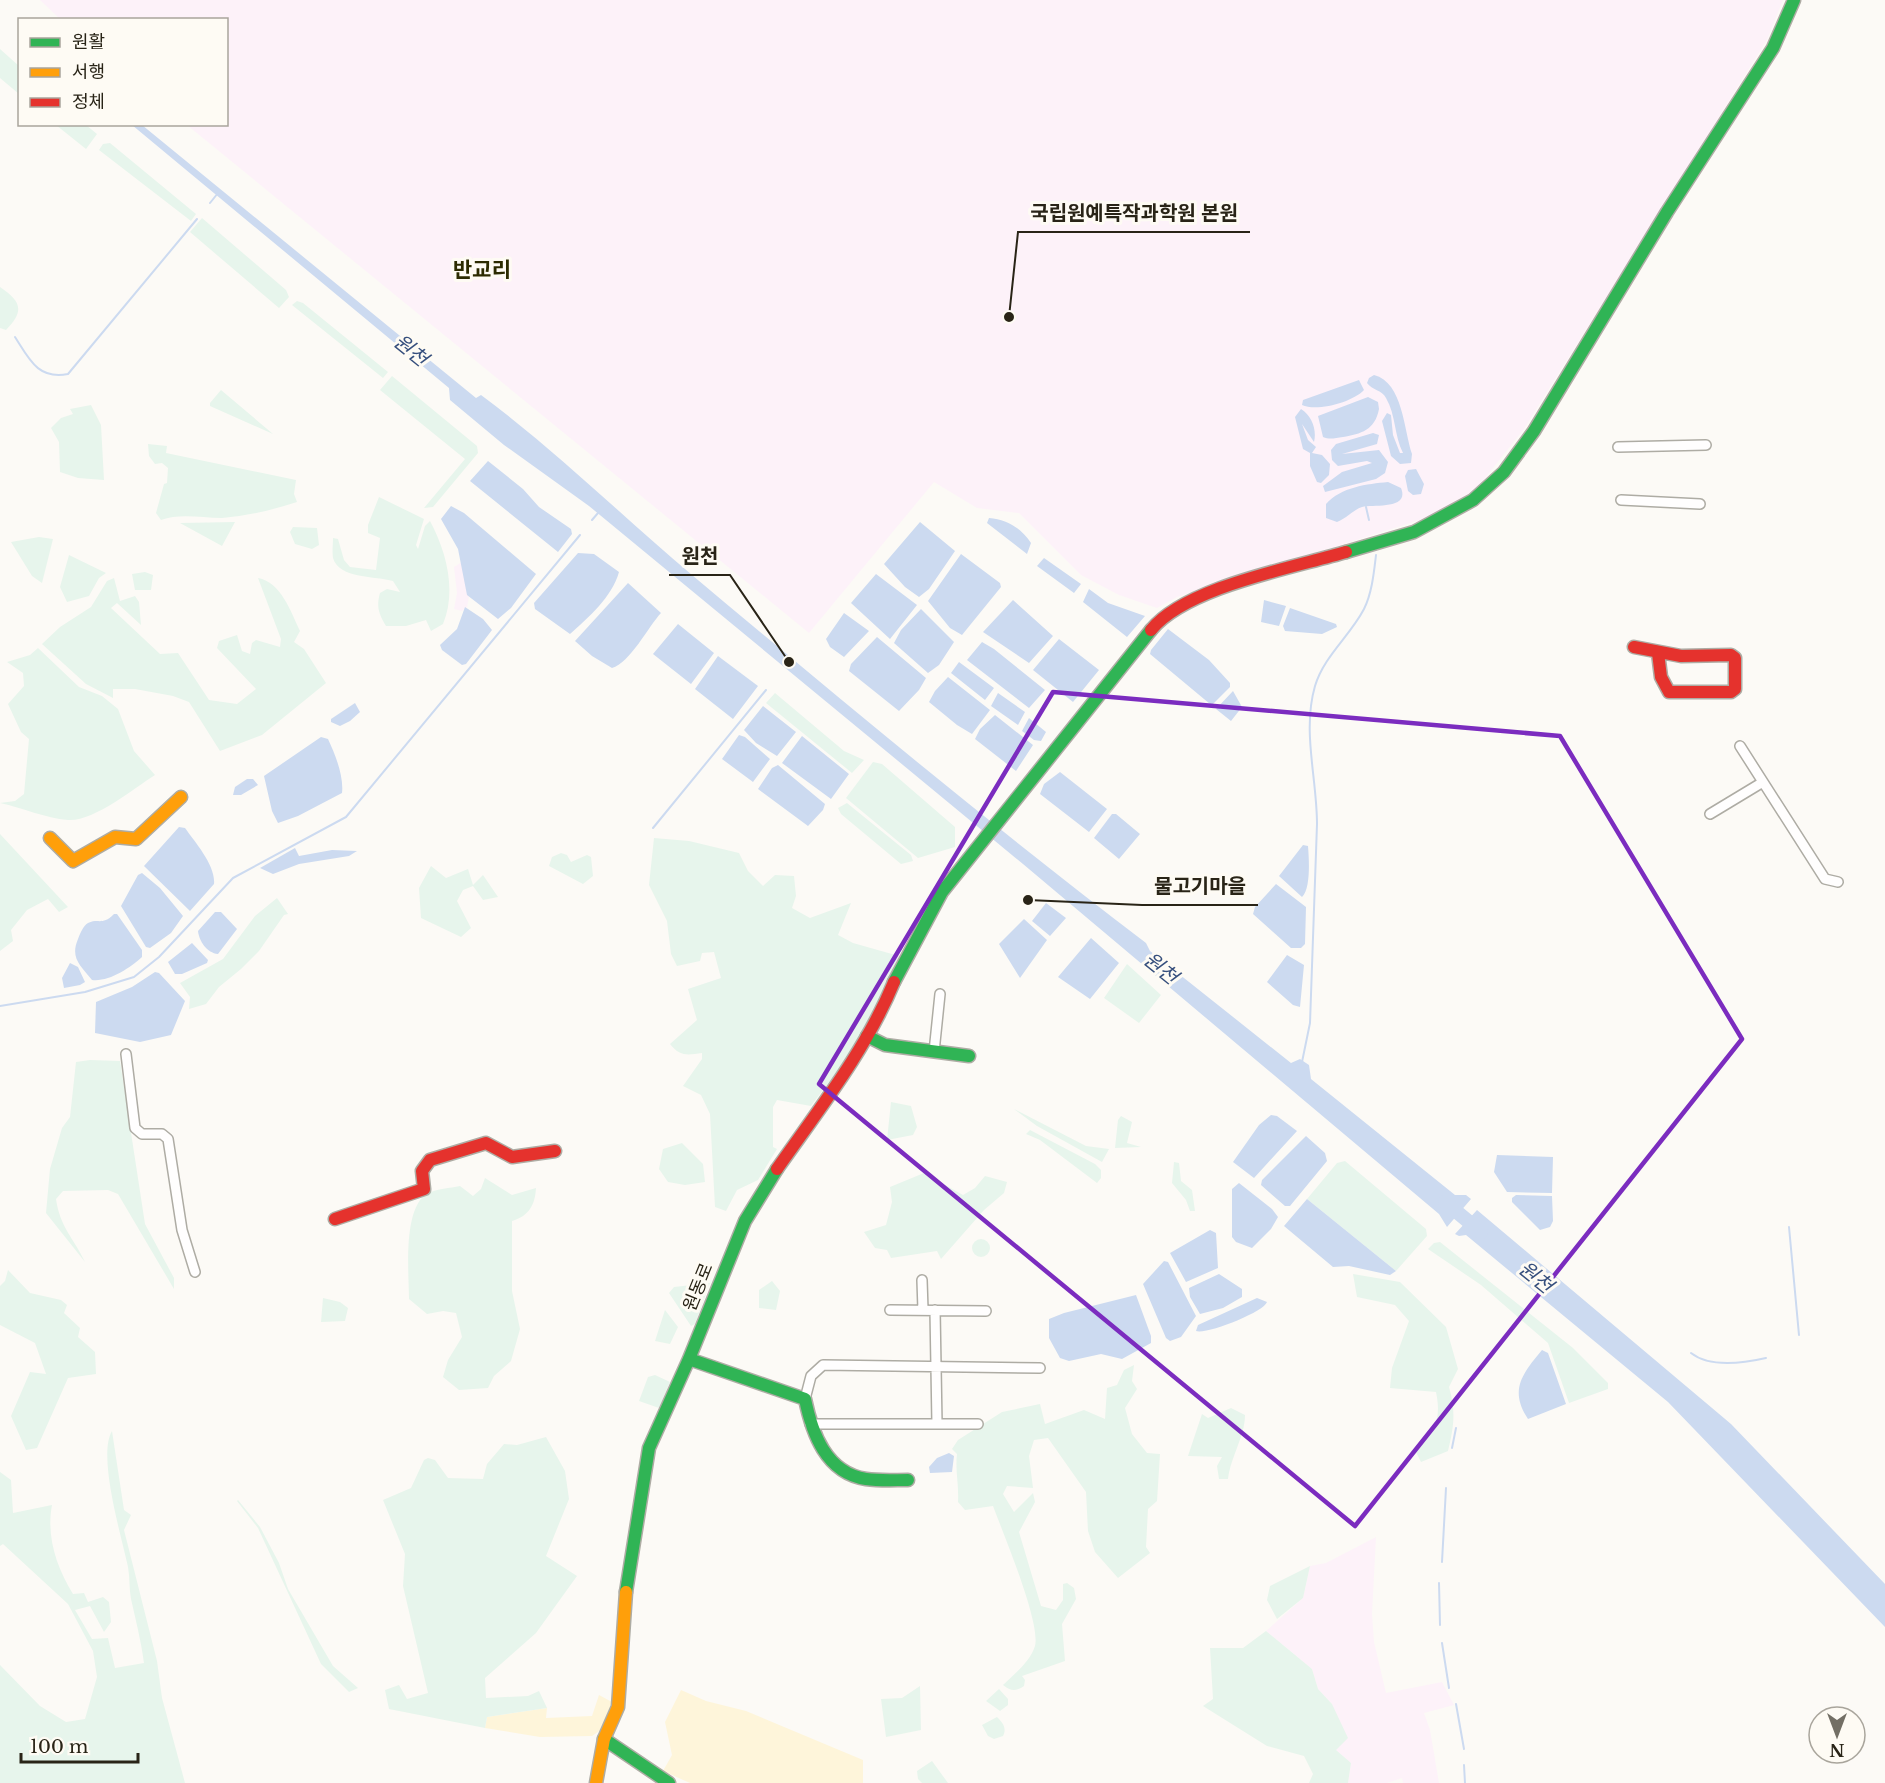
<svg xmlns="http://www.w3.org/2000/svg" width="1885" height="1783" font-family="'Libre Baskerville','Noto Sans KR',serif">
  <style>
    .commercial { fill: #fdf2f9 }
    .built { fill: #fef5da }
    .green { fill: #e7f5ec }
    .water { fill: #ccdaf0 }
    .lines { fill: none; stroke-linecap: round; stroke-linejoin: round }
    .stream { stroke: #ccdaf0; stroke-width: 2 }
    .river { stroke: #ccdaf0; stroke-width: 14 }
    .street-casing { stroke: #aeaca4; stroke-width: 12 }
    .fast-casing { stroke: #aeaca4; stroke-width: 15 }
    .slow-casing { stroke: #aeaca4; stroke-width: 15 }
    .jam-casing { stroke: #aeaca4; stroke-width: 15 }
    .street { stroke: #fffefe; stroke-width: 9 }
    .fast { stroke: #30b455; stroke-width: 12 }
    .slow { stroke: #ff9f0a; stroke-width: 12 }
    .jam { stroke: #e5322d; stroke-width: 12 }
    .marked { fill: none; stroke: #7b2cbf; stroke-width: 4.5; stroke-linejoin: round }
    .labels { text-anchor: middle; stroke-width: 6; stroke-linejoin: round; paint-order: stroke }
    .street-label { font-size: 18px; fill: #292417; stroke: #fefbf4 }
    .water-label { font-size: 20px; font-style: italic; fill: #364f7d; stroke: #fefbf4 }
    .quarter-label { font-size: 21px; font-weight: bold; fill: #2c2b01; stroke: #fefbf4 }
    .leader { fill: none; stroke: #292417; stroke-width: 2 }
    .callout-dot { fill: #292417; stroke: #fefbf4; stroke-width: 2 }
    .callout-label { font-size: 20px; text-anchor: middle; font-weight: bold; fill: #292417; stroke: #fefbf4; stroke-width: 6; stroke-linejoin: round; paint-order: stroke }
  </style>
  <rect width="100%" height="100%" fill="#fcfaf6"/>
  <path class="commercial" d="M40 0H1783L1767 40 1524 429 1478 487 1455 503 1423 519 1177 597 1157 608 1119 595 1081 575 1019 513 977 508 934 482 809 633 187 125 226 124V20L60 19Z
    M462 562 469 597 467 607 462 611 454 609 457 593 454 567Z
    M1376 1537 1372 1614 1374 1642 1386 1693 1442 1682 1454 1705 1424 1713 1430 1730 1439 1783H1403L1402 1778 1387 1783H1348L1351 1763 1335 1750 1332 1704 1318 1689 1312 1669 1266 1631 1303 1598 1310 1566 1326 1563Z"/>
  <path class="built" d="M681 1690 706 1701 746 1711 863 1760V1783H690L663 1771 672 1755 665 1722Z
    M599 1695 612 1702 601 1730 592 1736 540 1737 485 1728 487 1717 547 1708 546 1718 592 1716Z"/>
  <path class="green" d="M0 49 19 66V94L0 78Z
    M56 125H86L97 134 86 149Z
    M110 143 196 214 191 221 99 150 103 144Z
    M202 218 286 290 289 297 279 308 190 232Z
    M0 287C21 301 25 311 6 330L0 328Z
    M297 301 303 303 388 372 383 378 292 305Z
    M392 376 477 446 478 453 433 507 424 508 465 459 380 390Z
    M221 390 273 434 210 406V403Z
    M91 405 101 425 104 480 78 478 60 472 59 442 51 428 61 418 73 414 70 409Z
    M148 444 167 446 166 453 296 480 294 494 297 502C272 510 248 516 222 518 201 518 180 513 161 520L156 513 164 484 167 483 168 468 162 463 155 464 149 456Z
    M379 497 424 519 416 545 418 549 425 526 430 521C446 551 457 590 443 624L431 631 426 620 406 626H386C379 614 376 607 380 593L387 589 400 592 393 581C376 576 339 579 333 558 332 552 333 544 333 538L338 539 344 560 350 567 376 570 380 538 368 533V525Z
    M235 522 222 546 180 523Z
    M293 527 317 528 319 545 312 549 295 544 290 532Z
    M39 537 53 539 42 583 32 576 11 542Z
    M69 555 106 573 99 578 89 596 67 602 60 587Z
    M145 572 153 575 151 590H135L132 574Z
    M114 578 120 601 135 596 139 602 141 625 117 603 111 608 160 654 178 653 209 700 237 704 256 689 217 648 219 641 237 635 242 651 250 654 252 643 256 640 280 647 281 639 258 578C281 582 291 612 300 631L294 642 304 649 326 683 262 735 220 751 189 702 173 696 135 689H113V698L86 684 42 644 60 627 91 607 107 581Z
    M38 648 79 687 102 696 118 709 134 751 155 775C133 789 93 822 68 820 45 818 23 808 0 803L15 801 24 794 29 739 21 732 8 704 24 686 23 673 7 662 30 655Z
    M775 693 844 751 864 760 852 773 766 703Z
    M873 762 882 764 955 827V847L918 858 846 798Z
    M847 803 911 855 913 861 901 864 841 814 838 808Z
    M0 834 68 907 59 912 48 899 27 910 11 930 13 941 0 951Z
    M654 838 689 841 739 853 748 871 763 886 775 875 794 876 796 896 792 908 810 918 851 903 838 935 853 943 899 956 875 1012 850 1054 811 1106 777 1100 773 1107V1147L777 1149 758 1180 737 1190 726 1211 715 1207 710 1114 701 1095 683 1086 702 1059V1053C688 1055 680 1057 670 1044L697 1020 688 989 721 978 714 952 702 953 700 961 677 966 671 954 667 921 649 885Z
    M561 853 567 855 571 862 587 855 591 857 593 876 583 884 549 866 552 857Z
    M431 866 446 878 468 869 473 885 483 875 498 897 483 900 473 886 463 890 457 901 471 928 461 937 421 918 419 888Z
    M277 898 288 914 284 915 259 951 241 969 219 987 206 1004 189 1009 190 997 180 983 223 959 255 916Z
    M1127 964 1161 995 1139 1023 1104 998Z
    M90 1060 120 1061 145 1224 174 1278V1289L118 1194 108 1190 63 1191 56 1199C60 1227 73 1237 85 1262L46 1213 50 1169 62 1128 70 1117 76 1062Z
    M891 1102 911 1106 917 1127 913 1135 887 1140Z
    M1014 1109 1086 1146 1109 1149 1102 1162 1037 1126Z
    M1121 1116 1132 1122 1127 1143 1141 1147 1115 1148 1118 1120Z
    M1030 1130 1095 1164 1101 1170V1178L1097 1183 1040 1140 1026 1134Z
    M682 1143 703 1164 705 1182 685 1185 668 1182 659 1169 663 1149Z
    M1345 1161 1426 1229 1427 1236 1396 1271 1307 1199 1337 1163Z
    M1174 1162 1179 1163 1181 1181 1192 1190 1195 1211H1190L1186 1200 1172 1183Z
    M924 1173 963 1195 975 1188 985 1176 1007 1182 1004 1193 984 1210 941 1259 937 1251 891 1258 887 1250 875 1248 864 1232 886 1225 892 1202 890 1187Z
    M485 1178 512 1195 536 1188C535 1205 529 1216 512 1221V1291L520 1329 511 1361 494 1376 488 1388 459 1390 443 1377 448 1360 462 1337 456 1313 443 1311 427 1314 409 1299C409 1275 402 1207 428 1193 437 1189 450 1188 460 1186L473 1196 481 1189Z
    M972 1248a9 9 0 1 1 18 0a9 9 0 1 1-18 0Z
    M1440 1242 1573 1348 1608 1383V1389L1569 1403 1548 1343 1481 1285 1428 1249 1434 1243Z
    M8 1270 30 1293 61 1300 67 1305 64 1313 80 1328 78 1337 95 1352 96 1374 68 1378 37 1448 26 1450 11 1416 30 1372 46 1374 35 1343 0 1325V1286L5 1281Z
    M1353 1274 1400 1282 1446 1327 1458 1369 1449 1387C1456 1411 1454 1427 1448 1451L1421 1462 1416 1452C1434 1431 1442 1421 1436 1392L1390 1388 1392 1368 1409 1321 1395 1305 1357 1297Z
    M772 1281 780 1291 776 1310 759 1308V1290Z
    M710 1283 695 1324 691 1326 669 1293 674 1287Z
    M323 1298 340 1302 348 1308 345 1321 321 1322Z
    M665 1310 678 1327 670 1344 655 1341Z
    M1134 1365 1132 1381 1137 1389 1125 1408 1132 1434 1147 1453 1160 1454 1157 1501 1148 1509 1146 1547 1150 1553 1118 1578 1095 1552 1088 1531 1086 1492 1048 1438 1034 1440 1029 1456 1033 1488 1007 1486 1003 1494 1014 1512 1033 1493 1035 1502 1019 1532 1041 1606 1056 1610 1063 1600V1584L1067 1583 1074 1588 1076 1599 1062 1624 1065 1661 1022 1676 1025 1680 1024 1686C1015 1692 1011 1691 1003 1685 1015 1673 1030 1662 1035 1646 1041 1623 1003 1533 993 1506L965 1510 958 1502C959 1484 955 1471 957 1454L952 1449 958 1440 1002 1412 1040 1404 1045 1424 1084 1410 1105 1419 1107 1388 1117 1385 1124 1370Z
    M655 1375 670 1382 659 1408 639 1401 648 1377Z
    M1231 1408 1245 1415C1245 1436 1231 1456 1228 1479H1219L1217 1466 1222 1457 1188 1456 1202 1414 1208 1418Z
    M112 1431 124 1510 131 1515 124 1530 157 1661 162 1698 185 1783H0V1665L40 1706 66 1722 85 1719 97 1677 93 1651 68 1604 3 1544 0 1546V1472L11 1480 13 1513 52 1505C46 1537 57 1568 73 1594L84 1593 88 1602 103 1597 109 1602 111 1622 104 1632 90 1606 75 1610 92 1639 108 1638 115 1668 144 1663C141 1641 136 1621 131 1599 129 1589 130 1578 128 1567 122 1538 97 1456 112 1431Z
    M546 1437 565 1471 569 1499 546 1556 577 1576 536 1633 485 1678 486 1698 528 1696 539 1691 547 1708 487 1717 485 1728 389 1709 385 1690 399 1685 407 1699 428 1693 403 1586 405 1554 383 1500 411 1488 424 1460 428 1458 435 1460 448 1478 483 1479 487 1464 504 1444 517 1445Z
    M238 1500 260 1527 279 1563 288 1589 333 1666 358 1688 349 1692 321 1664 258 1528 237 1501Z
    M1310 1566 1303 1598 1277 1619 1267 1600 1270 1586Z
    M1266 1631 1312 1669 1318 1689 1332 1704 1348 1738 1336 1750 1351 1763 1348 1783H1309L1313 1774 1304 1756 1267 1746 1203 1706 1213 1699 1210 1648H1243Z
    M920 1686 921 1730 886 1737 881 1699 902 1698Z
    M999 1689 1008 1699V1705L1000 1711 986 1701Z
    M997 1717C1003 1723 1007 1728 1003 1736L994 1739 988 1736 982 1725Z
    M932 1761 948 1783H922L918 1779 917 1771Z"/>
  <path class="water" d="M132 125H142L476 398 481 395C555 450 621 515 692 575 841 700 991 825 1146 943L1150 951 1291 1063 1300 1059 1309 1065 1311 1079 1455 1195H1466L1471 1199 1447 1227 1439 1214 1023 864 589 506 504 445 450 400 449 388Z
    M1374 375C1403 382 1404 431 1412 454L1411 463 1400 464 1391 456 1382 421 1387 413 1391 415 1393 435 1400 453H1403C1394 435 1396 415 1386 398 1382 390 1372 390 1367 383L1369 378Z
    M1359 380 1364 390C1353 402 1317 412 1302 405L1303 400Z
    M1368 397 1378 402 1379 409C1375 430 1361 434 1343 437 1335 438 1330 440 1323 437L1318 416Z
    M1301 409C1312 416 1317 430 1314 442L1302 424 1308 440 1316 447 1312 453 1322 455 1330 464 1329 475 1321 483 1317 482 1310 466V453L1303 449 1295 417Z
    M1373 433 1379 435 1377 444 1342 454 1379 450 1388 462 1385 473 1376 479 1325 492 1323 486 1342 472 1372 463 1367 461 1338 466 1332 460 1331 450 1336 444Z
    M488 461 523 489 539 507 571 529 572 534 558 552 470 481Z
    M1416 469 1424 484 1421 494 1413 495 1408 491 1405 476 1408 470Z
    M1388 482 1401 488C1410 510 1374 504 1362 507 1353 510 1347 518 1337 522L1326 518V504C1341 487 1367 484 1388 482Z
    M451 506 464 513 536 574 511 608 498 619 467 595 458 549 441 519Z
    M989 518C1008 520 1021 528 1031 543L1027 554 987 523Z
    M920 522 955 551 929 589 919 597 905 587 884 564Z
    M578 553 594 554 619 572C612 597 588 618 570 634L535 609 534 603Z
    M961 554 1000 583 1001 587 962 635 950 628 928 601Z
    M1044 558 1081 584 1074 593 1037 566Z
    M876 574 917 605 890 639 851 603Z
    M628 583 661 613C648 627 630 663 612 668L592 656 575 641Z
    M1089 589 1108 603 1145 616 1127 637 1083 602Z
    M1013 600 1053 636 1029 663 983 632Z
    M1264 600 1286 606 1279 626 1261 622Z
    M465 607 483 619 492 630 466 664 462 665 442 650 440 645 457 629Z
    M1290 608 1336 624 1337 627 1322 634 1285 631 1283 626Z
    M921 609 954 642 939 665 928 673 894 643 901 630Z
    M844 613 869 631 844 657 830 647 826 639Z
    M678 624 714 653 691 684 653 654Z
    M1168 629 1209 660 1230 683V687L1213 704H1210L1150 654 1151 650Z
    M877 637 926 678 919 690 899 711 849 671 851 664Z
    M1059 639 1099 670 1073 702 1033 670Z
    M982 642 994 649 1045 690 1029 708 967 660Z
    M718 656 758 686 733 719 695 689Z
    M959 662 994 688 985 700 951 673Z
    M948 677 990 710 972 734 957 725 929 702 935 691Z
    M1233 691 1242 707 1231 721 1216 709Z
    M998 693 1025 712 1018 725 991 706Z
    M355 703 360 712 350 721 340 726 331 722V719Z
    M763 706 796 732 777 756 756 743 744 730Z
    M995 715 1033 745 1016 771 975 739 980 729Z
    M1029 718 1046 732 1041 741 1034 740 1022 731Z
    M739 735 745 737 770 759 753 782 722 759Z
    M802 736 849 774 831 799 782 763Z
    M321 737 328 739C335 754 344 776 342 793L298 816 278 823 272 811 264 776Z
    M778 765 825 804 823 810 808 826 758 789 772 768Z
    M1060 772 1107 809 1089 832 1040 794 1044 784Z
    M247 779H253L258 785 241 795H233L235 787Z
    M1112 814H1116L1140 834 1119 859 1094 838Z
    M179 827 185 828C195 842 216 866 214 884L190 911 144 866Z
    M1303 845 1308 846C1309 858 1311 889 1302 897L1279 876Z
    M295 848 299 856 332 850 357 851 349 856 299 864 273 874 260 868Z
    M142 873 160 888 183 916 171 933 150 948 146 947 121 906 138 875Z
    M1276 884 1306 907 1305 944 1301 948H1291L1253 914 1255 907Z
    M1046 903 1066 918 1050 936 1032 921Z
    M215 912H221L237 929 218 954C207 953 199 941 198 931Z
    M114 914H117L142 950V957C130 968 109 982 92 980 80 965 70 958 78 939 80 934 83 926 88 923 99 918 102 926 114 914Z
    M1024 919 1047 940 1020 978 999 944Z
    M1091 938 1119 963 1090 999 1058 977Z
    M192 943 208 960 207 963 182 974H175L168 962Z
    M1287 955 1304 965 1300 1007 1293 1005 1267 982Z
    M70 963 78 967 85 982 80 985 64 988 62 978Z
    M155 972 159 973 185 1001 171 1035 140 1042 95 1033 96 1002 132 987Z
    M1271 1115 1277 1116 1297 1131 1254 1178 1233 1162 1259 1125Z
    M1306 1136 1325 1153 1327 1161 1290 1206H1285L1261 1185 1262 1180Z
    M1497 1155 1553 1157 1552 1193 1507 1192 1494 1172Z
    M1239 1183 1272 1209 1278 1217 1271 1229 1252 1248 1236 1242 1232 1237V1189Z
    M1516 1195 1552 1196 1553 1221 1550 1227 1540 1230 1512 1202V1198Z
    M1307 1199 1396 1271 1390 1275 1349 1266 1333 1267 1284 1226Z
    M1477 1210 1731 1424 1885 1584V1627L1668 1402 1466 1235 1459 1236 1455 1234Z
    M1210 1230 1216 1233 1218 1268 1186 1282 1170 1253Z
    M1164 1261 1168 1262 1196 1316 1181 1337 1170 1341 1166 1338 1143 1284Z
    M1219 1274 1242 1289V1297L1223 1308 1200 1314 1190 1297 1189 1288Z
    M1136 1295 1151 1336V1343L1122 1359 1101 1354 1069 1361 1060 1358 1049 1338V1319L1064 1313Z
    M1257 1298 1267 1302C1264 1312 1206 1335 1196 1331L1198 1325Z
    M1542 1350 1548 1353 1566 1404 1528 1419C1509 1390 1522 1374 1542 1350Z
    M949 1453 954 1456 952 1472 930 1473 929 1467 937 1458Z"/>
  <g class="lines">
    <path class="stream" d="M210 203 218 193
      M15 337C29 359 38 380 68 374L197 219
      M1366 507 1369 520
      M592 520 598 513
      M653 828 766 690
      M0 1006 85 992 134 977 159 957 233 878 346 817 580 535
      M1302 1062 1310 1023 1317 824C1317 778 1302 731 1315 686 1324 656 1350 636 1364 609 1372 593 1374 572 1376 555
      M1789 1227 1799 1335
      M1691 1353C1710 1368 1744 1363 1766 1358
      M1452 1448 1456 1428
      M1442 1562 1446 1488
      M1439 1583 1440 1625
      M1442 1643 1449 1688
      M1456 1704 1464 1749
      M1464 1765 1465 1783"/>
    <path class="river" d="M1445 1202 1481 1232"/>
    <g class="street-casing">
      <path id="street" d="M1618 447 1706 445
        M1621 500 1700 504
        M1740 746 1825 879 1838 882
        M1710 814 1763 782
        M934 1052 940 994
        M126 1054 135 1128 142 1134H162L168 1139 182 1230 195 1272
        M922 1280 923 1310
        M890 1310 986 1311
        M935 1310 937 1424
        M805 1399 811 1376 823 1365 1040 1368
        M810 1424H978"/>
    </g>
    <g class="fast-casing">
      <path id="fast" d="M1346 552 1414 532 1473 500 1504 472 1534 431 1667 212 1773 48 1794 0
        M894 982 942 892 1151 630
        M867 1036 885 1045 969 1056
        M689 1359 805 1399C812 1433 826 1473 866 1479 880 1481 894 1480 908 1480
        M626 1592 649 1448 689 1359 745 1221 777 1169
        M604 1739 669 1783"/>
    </g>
    <g class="slow-casing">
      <path id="slow" d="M50 838 73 861 115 837 136 839 181 797
        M596 1783 604 1739 618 1707 626 1592"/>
    </g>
    <g class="jam-casing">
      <path id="jam" d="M1151 630C1186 587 1292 568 1346 552
        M1634 647 1681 656 1731 655 1735 658V689L1731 692H1669L1661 677 1658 653
        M777 1169C819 1109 866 1050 894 982
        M335 1219 424 1189 422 1171 430 1160 486 1143 512 1157 555 1151"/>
    </g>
    <use href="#street" class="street"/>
    <use href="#fast" class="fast"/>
    <use href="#slow" class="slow"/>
    <use href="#jam" class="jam"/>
  </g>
  <path class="marked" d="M1053 692 1560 736 1742 1039 1355 1526 819 1084Z"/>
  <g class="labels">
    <g class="street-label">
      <text transform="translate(698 1287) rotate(-68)" y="6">원동로</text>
    </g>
    <g class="water-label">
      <text transform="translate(411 350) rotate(39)" y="7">원천</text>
      <text transform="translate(1161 968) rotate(39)" y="7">원천</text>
      <text transform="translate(1536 1277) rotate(39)" y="7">원천</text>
    </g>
    <g class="quarter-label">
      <text x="482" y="277">반교리</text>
    </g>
  </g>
  <path class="leader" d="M1009 317L1018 232H1250M789 662L730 575H669M1028 900L1142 905H1258"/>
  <g class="callout-dot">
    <circle cx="1009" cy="317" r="6"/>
    <circle cx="789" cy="662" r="6"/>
    <circle cx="1028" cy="900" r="6"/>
  </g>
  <g class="callout-label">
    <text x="1134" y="220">국립원예특작과학원 본원</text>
    <text x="700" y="563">원천</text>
    <text x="1200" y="893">물고기마을</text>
  </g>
  <rect x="18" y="18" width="210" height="108" fill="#fefbf4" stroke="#a9a59c" stroke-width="1.5"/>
  <rect x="30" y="38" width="30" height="9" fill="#30b455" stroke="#a9a59c" stroke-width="1.5"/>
  <text x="72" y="48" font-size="18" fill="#292417">원활</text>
  <rect x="30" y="68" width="30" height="9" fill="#ff9f0a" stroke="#a9a59c" stroke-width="1.5"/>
  <text x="72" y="78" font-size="18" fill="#292417">서행</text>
  <rect x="30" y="98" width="30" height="9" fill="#e5322d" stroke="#a9a59c" stroke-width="1.5"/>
  <text x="72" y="108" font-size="18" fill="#292417">정체</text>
  <g transform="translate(1837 1735) rotate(180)"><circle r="28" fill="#fefbf4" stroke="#a9a59c" stroke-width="1.5"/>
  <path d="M0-4.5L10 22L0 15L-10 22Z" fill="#736f65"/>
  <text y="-9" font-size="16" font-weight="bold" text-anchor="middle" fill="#292417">N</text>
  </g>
  <path d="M21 1753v9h117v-9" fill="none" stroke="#292417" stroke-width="3"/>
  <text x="30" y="1753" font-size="18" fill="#292417" stroke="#fefbf4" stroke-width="4.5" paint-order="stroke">100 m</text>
</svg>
